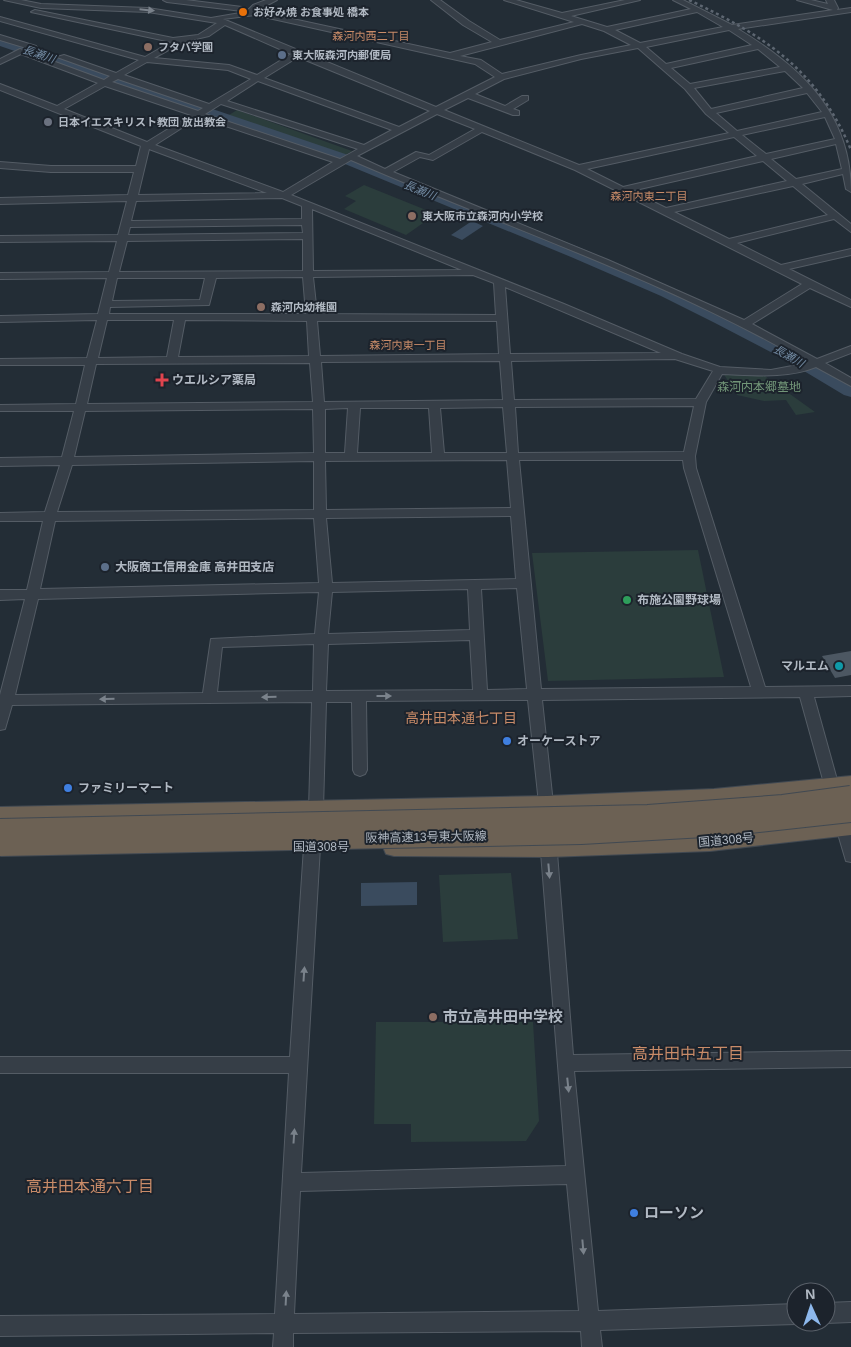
<svg xmlns="http://www.w3.org/2000/svg" width="851" height="1347" font-family="Helvetica,'Noto Sans JP',sans-serif">
  <style>
    .green { fill: #2b3d3c }
    .water { fill: #3a4b5e }
    .lines { fill: none; stroke-linecap: round; stroke-linejoin: round }
    .river { fill: #3a4b5e; fill-rule: evenodd }
    .building { fill: #4c5762 }
    .minor-casing { stroke: #545c65; stroke-width: 2 }
    .highway-casing { stroke: #414952; stroke-width: 2 }
    .minor { fill: #363e47; fill-rule: evenodd }
    .highway { fill: #6c6154; fill-rule: evenodd }
    .rail { stroke: #5d6671; stroke-width: 2.5; stroke-dasharray: 3 3; stroke-linecap: butt }
    .highway-bridge-casing { stroke: #414952; stroke-width: 22; stroke-linecap: butt }
    .highway-bridge { stroke: #6c6154; stroke-width: 20 }
    .oneway { fill: #7a828b }
    .food-dot { fill: #e8710a; stroke: #1c232c; stroke-width: 2 }
    .education-dot { fill: #8d6e63; stroke: #1c232c; stroke-width: 2 }
    .service-dot { fill: #5c6f8a; stroke: #1c232c; stroke-width: 2 }
    .worship-dot { fill: #6b7280; stroke: #1c232c; stroke-width: 2 }
    .health-dot { fill: #e0444e; stroke: #1c232c; stroke-width: 2 }
    .leisure-dot { fill: #2e9e5b; stroke: #1c232c; stroke-width: 2 }
    .culture-dot { fill: #0f9aa8; stroke: #1c232c; stroke-width: 2 }
    .shop-dot { fill: #3f7fe0; stroke: #1c232c; stroke-width: 2 }
    .labels { text-anchor: middle; stroke-width: 4; stroke-linejoin: round; paint-order: stroke }
    .far-poi-label { font-size: 11px; font-weight: bold; fill: #b1b9c3; stroke: #1c232c; text-anchor: start }
    .far-neighbourhood-label { font-size: 11px; fill: #c88b68; stroke: #1c232c }
    .far-water-label { font-size: 11px; font-style: italic; fill: #748ca4; stroke: #1c232c }
    .poi-label { font-size: 12px; font-weight: bold; fill: #b1b9c3; stroke: #1c232c; text-anchor: start }
    .park-label { font-size: 12px; fill: #729678; stroke: #1c232c }
    .street-label { font-size: 12px; fill: #b1b9c3; stroke: #1c232c }
    .neighbourhood-label { font-size: 14px; fill: #c88b68; stroke: #1c232c }
    .near-poi-label { font-size: 15px; font-weight: bold; fill: #b1b9c3; stroke: #1c232c; text-anchor: start }
    .near-neighbourhood-label { font-size: 16px; fill: #c88b68; stroke: #1c232c }
  </style>
  <rect width="100%" height="100%" fill="#232d36"/>
  <path class="green" d="M237 110 352 151 343 156 229 115Z
    M364 185 436 214 406 235 344 209 356 201 345 196Z
    M723 373 762 374 815 412 796 415 786 400 764 401 737 395Z
    M698 550 724 677 548 681 532 553Z
    M511 873 518 939 443 942 439 875Z
    M376 1022H533L539 1121 526 1141 411 1142V1124H374Z"/>
  <path class="water" d="M472 221 483 226 462 240 451 235Z
    M417 882V905L361 906V883Z"/>
  <g class="lines">
    <path class="river" d="M0 37 357 158 583 249 673 288 727 315 798 351 851 383V397L844 395 784 359 715 323 661 296 571 257 345 164 0 46Z"/>
  </g>
  <path class="building" d="M851 651V675L835 678 822 656Z"/>
  <g class="lines">
    <g class="minor-casing">
      <path id="minor" d="M4 0H21L41 4 148 8 211 18 246 12 253 5 266 0H277L256 11 450 53 492 42 463 25 431 0H440L469 21 500 40 574 22 504 0H516L562 13 625 0H640L571 16 607 27 691 9 673 0H683L732 25 833 10 797 0H811L828 4 826 0H834L838 8 837 10 851 8V12L738 29C801 67 851 113 851 192L846 189 843 174 802 184 851 224V232L834 219 737 243 781 265 851 249V255L789 269 851 300V307L810 288 752 324 817 359 851 346V353L825 363 851 378V386L816 367C786 379 754 375 722 374L706 402 695 456 696 468 765 687 851 686V696L814 697 839 787 837 791 832 793 827 791 825 787 800 697 542 700 554 813 552 817 547 819 542 817 540 813 528 700 366 701 367 770 365 774 360 776 355 774 353 770 352 702H326L323 809 321 813 316 815 311 813 309 809 312 702 12 705 5 729 0 730V695L25 599 0 600V590H27L43 521H0V513L45 512 60 465 0 466V458L62 457 74 411H0V405L76 404 85 365H0V359L87 358 97 320 0 322V316L98 314 107 278 0 279V273L109 272 117 241 0 242V236L118 235 127 201 0 204V198L128 195 134 172H51L0 168V162L51 166H136L141 146 0 90V84L57 106 98 83 21 54 0 64V59L20 49 104 80 110 76 57 57 64 55 116 73 139 60 0 21V17L145 57 171 42 31 12 35 10 173 38 198 35 217 23 148 12 41 8ZM697 12 723 27 640 43 615 30ZM255 15 475 64 495 77 436 107 223 19ZM582 24 604 31 631 45 581 55 502 74 481 60 460 56ZM225 25 291 54 257 75 229 65 154 58 183 42 209 36ZM729 30 752 45 666 64 646 47ZM638 48 685 89 706 114 729 133 579 165 444 110 468 98 513 115H519V111L513 109 528 100V96H522L505 106 475 94 504 79 581 59ZM758 49 780 67 690 84 671 68ZM298 57 430 111 399 127 264 78ZM147 62 228 70 251 79 209 104 124 75ZM785 71 803 88 711 109 694 88ZM118 79 203 108 198 111 112 82ZM258 81 392 130 364 145 227 101ZM105 86 191 115 147 142 64 109ZM807 93 822 112 737 131 716 113ZM221 104 358 149 340 159 205 114ZM437 114 475 129 429 155 416 152 385 169 357 156ZM199 117 333 162 283 192 155 145ZM825 117 835 139 766 154 742 135ZM482 132 575 170 802 284 744 320 608 260 393 172 420 157 433 160ZM734 137 757 156 623 187 587 169ZM836 144 842 169 796 179 771 159ZM149 149 267 193 138 195ZM351 160C503 226 664 279 808 363L771 370 720 367 682 354 564 304 291 195ZM763 161 787 181 666 208 631 191ZM793 186 828 215 729 239 674 212ZM282 198 302 206V219L131 221 136 201ZM312 209 462 270 313 271ZM302 225 303 233 128 235 130 227ZM303 239V271L119 272 127 241ZM473 275 494 283 496 315 317 314 313 277ZM303 277 306 314H109L110 307 209 305 216 278ZM117 278H205L200 300 112 301ZM505 287 661 353 510 354ZM107 320H174L167 357 98 358ZM185 320 307 321 309 356 178 357ZM317 321H497L499 354 320 356ZM675 359 713 371 696 399 514 400 511 361ZM500 361 503 400 324 402 321 362ZM310 363 313 402 87 404 96 364ZM694 406 684 452 518 453 515 407ZM503 407 507 453H444L440 408ZM348 408 345 453H325V409ZM360 408H429L432 453H357ZM313 409 314 453 74 457 85 411ZM507 460 511 508 326 510 325 461ZM519 460H683L684 468 751 687 541 689ZM314 461V510L57 512 72 465ZM511 516 516 579 332 583 326 518ZM314 518 319 583 40 589 55 521ZM517 588 527 689 487 690 481 589ZM468 589 470 630 328 634 332 592ZM319 592 315 634 211 639 203 693 15 695 38 599ZM470 640 473 690 326 691 328 644ZM314 644 313 691 217 692 222 647Z
        M163 0H186L242 7 246 9 242 11 167 2Z
        M0 35 36 46 37 48 33 50 0 40Z
        M844 821 849 823 851 826V862L846 861 836 827 839 823Z
        M548 834 553 836 556 840 573 1055 851 1051V1067L574 1071 598 1311 796 1304V1322H800L796 1324 600 1330 602 1347H582L581 1331 293 1333V1347H273L274 1333 0 1336V1316L275 1314 289 1073H0V1057H290L304 847 307 843 312 841 317 843 320 847 301 1173 566 1166 540 840 543 836ZM567 1184 579 1311 294 1314 300 1191Z
        M851 1302V1322L826 1323 824 1322H826V1303Z"/>
    </g>
    <g class="highway-casing">
      <path id="highway" d="M851 776V794L714 807 547 814 0 825V807L547 796 714 789Z
        M851 817V835L710 851 548 857 394 856 386 854 383 847 386 840 394 838 548 839 710 833Z"/>
    </g>
    <use href="#minor" class="minor"/>
    <use href="#highway" class="highway"/>
    <path class="rail" d="M689 0C765 36 818 70 851 150"/>
    <g class="highway-bridge-casing">
      <path id="highway-bridge" d="M0 829 648 815 783 805 851 796
        M0 846 581 834 722 826 851 812"/>
    </g>
    <use href="#highway-bridge" class="highway-bridge"/>
  </g>
  <defs><path id="oneway-solid" d="M-6-.8H1V-3.2L6.5 0L1 3.2V.8H-6Z" transform="scale(1.25)"/></defs>
  <g class="oneway">
    <use href="#oneway-solid" transform="translate(147 10) rotate(6)"/>
    <use href="#oneway-solid" transform="translate(384 696)"/>
    <use href="#oneway-solid" transform="translate(269 697) rotate(179)"/>
    <use href="#oneway-solid" transform="translate(107 699) rotate(179)"/>
    <use href="#oneway-solid" transform="translate(549 871) rotate(85)"/>
    <use href="#oneway-solid" transform="translate(304 974) rotate(-86)"/>
    <use href="#oneway-solid" transform="translate(568 1085) rotate(84)"/>
    <use href="#oneway-solid" transform="translate(294 1136) rotate(-86)"/>
    <use href="#oneway-solid" transform="translate(583 1247) rotate(85)"/>
    <use href="#oneway-solid" transform="translate(286 1298) rotate(-87)"/>
  </g>
  <circle class="food-dot" cx="243" cy="12" r="5"/>
  <g class="education-dot">
    <circle cx="148" cy="47" r="5"/>
    <circle cx="412" cy="216" r="5"/>
    <circle cx="261" cy="307" r="5"/>
    <circle cx="433" cy="1017" r="5"/>
  </g>
  <g class="service-dot">
    <circle cx="282" cy="55" r="5"/>
    <circle cx="105" cy="567" r="5"/>
  </g>
  <circle class="worship-dot" cx="48" cy="122" r="5"/>
  <path class="health-dot" d="M159.5 372.5h5v5h5v5h-5v5h-5v-5h-5v-5h5z"/>
  <circle class="leisure-dot" cx="627" cy="600" r="5"/>
  <circle class="culture-dot" cx="839" cy="666" r="5"/>
  <g class="shop-dot">
    <circle cx="507" cy="741" r="5"/>
    <circle cx="68" cy="788" r="5"/>
    <circle cx="634" cy="1213" r="5"/>
  </g>
  <g class="labels">
    <g class="far-poi-label">
      <text x="253" y="16">お好み焼 お食事処 橋本</text>
      <text x="158" y="51">フタバ学園</text>
      <text x="292" y="59">東大阪森河内郵便局</text>
      <text x="58" y="126">日本イエスキリスト教団 放出教会</text>
      <text x="422" y="220">東大阪市立森河内小学校</text>
      <text x="271" y="311">森河内幼稚園</text>
    </g>
    <g class="far-neighbourhood-label">
      <text x="371" y="40">森河内西二丁目</text>
      <text x="649" y="200">森河内東二丁目</text>
      <text x="408" y="349">森河内東一丁目</text>
    </g>
    <g class="far-water-label">
      <text transform="translate(39 54) rotate(19)" y="4">長瀬川</text>
      <text transform="translate(420 190) rotate(22)" y="4">長瀬川</text>
      <text transform="translate(789 356) rotate(29)" y="4">長瀬川</text>
    </g>
    <g class="poi-label">
      <text x="172" y="384">ウエルシア薬局</text>
      <text x="115" y="571">大阪商工信用金庫 高井田支店</text>
      <text x="637" y="604">布施公園野球場</text>
      <text x="829" y="670" text-anchor="end">マルエム</text>
      <text x="517" y="745">オーケーストア</text>
      <text x="78" y="792">ファミリーマート</text>
    </g>
    <g class="park-label">
      <text x="759" y="391">森河内本郷墓地</text>
    </g>
    <g class="street-label">
      <text transform="translate(426 837) rotate(-1)" y="4">阪神高速13号東大阪線</text>
      <text transform="translate(726 840) rotate(-5)" y="4">国道308号</text>
      <text x="321" y="851">国道308号</text>
    </g>
    <g class="neighbourhood-label">
      <text x="461" y="723">高井田本通七丁目</text>
    </g>
    <g class="near-poi-label">
      <text x="443" y="1022">市立高井田中学校</text>
      <text x="644" y="1218">ローソン</text>
    </g>
    <g class="near-neighbourhood-label">
      <text x="688" y="1059">高井田中五丁目</text>
      <text x="90" y="1192">高井田本通六丁目</text>
    </g>
  </g>
  <g transform="translate(811 1307) rotate(357)"><circle r="24" fill="#1c232c" stroke="#585f68"/>
  <path d="M0-4L9 19L0 12L-9 19Z" fill="#8db8ec"/>
  <text y="-8" font-size="14" font-weight="bold" text-anchor="middle" fill="#b1b9c3">N</text>
  </g>
</svg>
